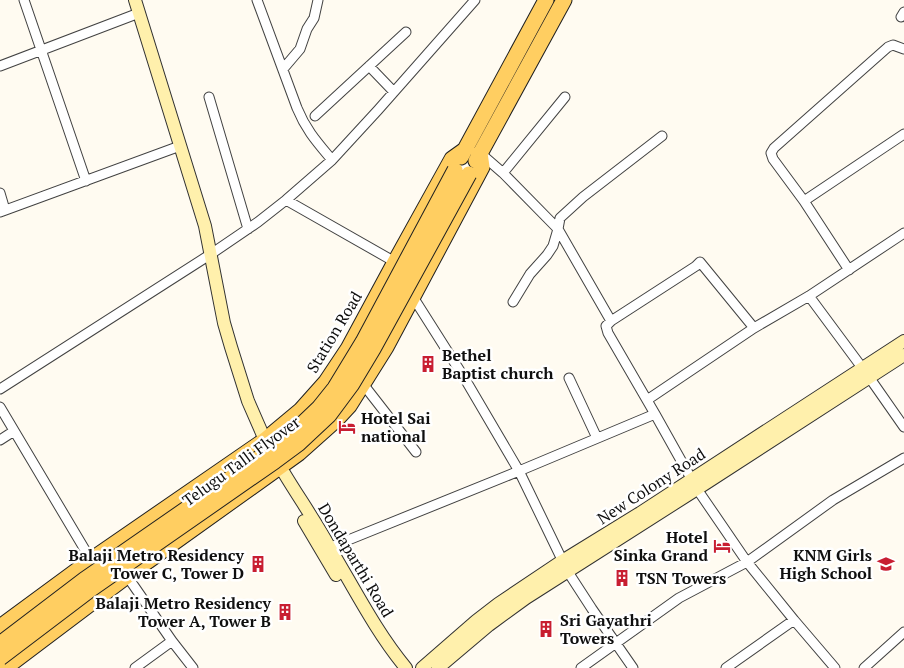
<svg xmlns="http://www.w3.org/2000/svg" width="904" height="668" font-family="'PT Serif',serif">
  <style>
    .lines { fill: none; stroke-linecap: round; stroke-linejoin: round }
    .minor-casing { stroke: #424242; stroke-width: 11 }
    .secondary-casing { stroke: #313131; stroke-width: 14 }
    .primary-casing { stroke: #202020; stroke-width: 17 }
    .minor { stroke: #fff; stroke-width: 9 }
    .secondary { stroke: #fff0ac; stroke-width: 12 }
    .primary { stroke: #ffce61; stroke-width: 15 }
    .primary-bridge-casing { stroke: #202020; stroke-width: 17; stroke-linecap: butt }
    .primary-bridge { stroke: #ffce61; stroke-width: 15 }
    .labels { text-anchor: middle; stroke-width: 5; stroke-linejoin: round; paint-order: stroke }
    .street-label { font-size: 16px; fill: #0f0f0f; stroke: #fff }
    .poi-label { font-size: 16px; font-weight: bold; fill: #0f0f0f; stroke: #fff; text-anchor: start }
  </style>
  <rect width="100%" height="100%" fill="#fffbf1"/>
  <g class="lines">
    <g class="minor-casing">
      <path id="minor" d="M24 0 86 181
        M257 0 297 108C306 130 317 142 332 160
        M901 17 904 12
        M0 66 139 13
        M369 66 394 92
        M283 69 300 49 307 29 314 18 318 0
        M209 97 248 229
        M315 116 406 32
        M480 153 503 173 558 229 611 321
        M503 173 565 97
        M0 193 5 210
        M286 200 395 262
        M804 201 904 134
        M0 212 180 146
        M849 270 804 201 773 159 771 153 774 148 888 47 893 45 904 49
        M809 296 869 377 904 427
        M413 297 465 379 519 471 568 572 592 609 633 668
        M513 302 530 274 547 255 553 246 558 229 560 218 583 197 662 136
        M569 378 597 438
        M363 384 416 452
        M0 389 211 254 258 222 286 200 332 160 378 110 475 0
        M647 400 754 328 809 296 904 233
        M0 407 91 560
        M655 414 608 333 606 326 611 321 696 266 700 262 754 328
        M0 440 14 431
        M326 549 519 471 655 414 697 489 747 562 794 620
        M127 576 172 641 135 668
        M172 641 193 668
        M581 668 679 598 747 562 833 500 904 458
        M726 668 794 620 835 668
        M864 668 904 632"/>
    </g>
    <g class="secondary-casing">
      <path id="secondary" d="M135 0 205 226 224 323 231 347 248 401 265 440
        M278 468 284 473C299 498 316 522 330 548 354 588 376 632 406 668
        M304 521 336 575
        M422 668 476 621 498 604 562 561 640 513 904 341
        M438 668 489 625 526 598 697 489 904 355"/>
    </g>
    <g class="primary-casing">
      <path id="primary" d="M461 157 546 0
        M476 161 564 0
        M0 627 91 560 265 440 301 410 326 382 348 349 395 262 452 159 466 149
        M5 668 127 576 299 453 336 420 349 406 386 347 482 167 480 153"/>
    </g>
    <use href="#minor" class="minor"/>
    <use href="#secondary" class="secondary"/>
    <use href="#primary" class="primary"/>
    <g class="primary-bridge-casing">
      <path id="primary-bridge" d="M0 644 84 580 254 462 297 429 319 408 335 388 363 342 455 170
        M0 658 91 589 275 461 298 444 329 415 352 384 373 349 469 174"/>
    </g>
    <use href="#primary-bridge" class="primary-bridge"/>
  </g>
  <defs>
    <g id="building-bare" transform="scale(1.35)"><path d="M-4-6H4V6H1V3H-1V6H-4ZM-2.5-4.3h1.7v1.8h-1.7ZM.8-4.3h1.7v1.8H.8ZM-2.5-1h1.7V.8h-1.7ZM.8-1h1.7V.8H.8Z" fill="#c81e31" stroke="#fff" stroke-width="2.5" paint-order="stroke"/></g>
    <g id="hotel-bare" transform="scale(1.35)"><path d="M-6-4.5h1.5V1H6V5H4.5V3h-9V5H-6ZM-4 0a1.8 1.8 0 1 1 3.6 0ZM.5 0V-2.5h3Q6-2.5 6 0Z" fill="#c81e31" stroke="#fff" stroke-width="2.5" paint-order="stroke"/></g>
    <g id="school-bare" transform="scale(1.35)"><path d="M0-5L7-2L0 1L-7-2ZM-4 1L0 2.5L4 1V4Q0 6-4 4Z" fill="#c81e31" stroke="#fff" stroke-width="2.5" paint-order="stroke"/></g>
  </defs>
  <g fill-rule="evenodd">
    <use href="#building-bare" x="428" y="364"/>
    <use href="#hotel-bare" x="347" y="427"/>
    <use href="#hotel-bare" x="722" y="546"/>
    <use href="#building-bare" x="258" y="564"/>
    <use href="#school-bare" x="886" y="564"/>
    <use href="#building-bare" x="622" y="578"/>
    <use href="#building-bare" x="285" y="612"/>
    <use href="#building-bare" x="546" y="629"/>
  </g>
  <g class="labels">
    <g class="street-label">
      <text transform="translate(334 332) rotate(-59)" y="6">Station Road</text>
      <text transform="translate(241 461) rotate(-36)" y="6">Telugu Talli Flyover</text>
      <text transform="translate(651 486) rotate(-33)" y="6">New Colony Road</text>
      <text transform="translate(356 560) rotate(59)" y="6">Dondaparthi Road</text>
    </g>
    <g class="poi-label">
      <text x="442" y="361">Bethel<tspan x="442" dy="18">Baptist church</tspan></text>
      <text x="361" y="424">Hotel Sai<tspan x="361" dy="18">national</tspan></text>
      <text x="708" y="543" text-anchor="end">Hotel<tspan x="708" dy="18">Sinka Grand</tspan></text>
      <text x="244" y="561" text-anchor="end">Balaji Metro Residency<tspan x="244" dy="18">Tower C, Tower D</tspan></text>
      <text x="872" y="561" text-anchor="end">KNM Girls<tspan x="872" dy="18">High School</tspan></text>
      <text x="636" y="584">TSN Towers</text>
      <text x="271" y="609" text-anchor="end">Balaji Metro Residency<tspan x="271" dy="18">Tower A, Tower B</tspan></text>
      <text x="560" y="626">Sri Gayathri<tspan x="560" dy="18">Towers</tspan></text>
    </g>
  </g>
</svg>
